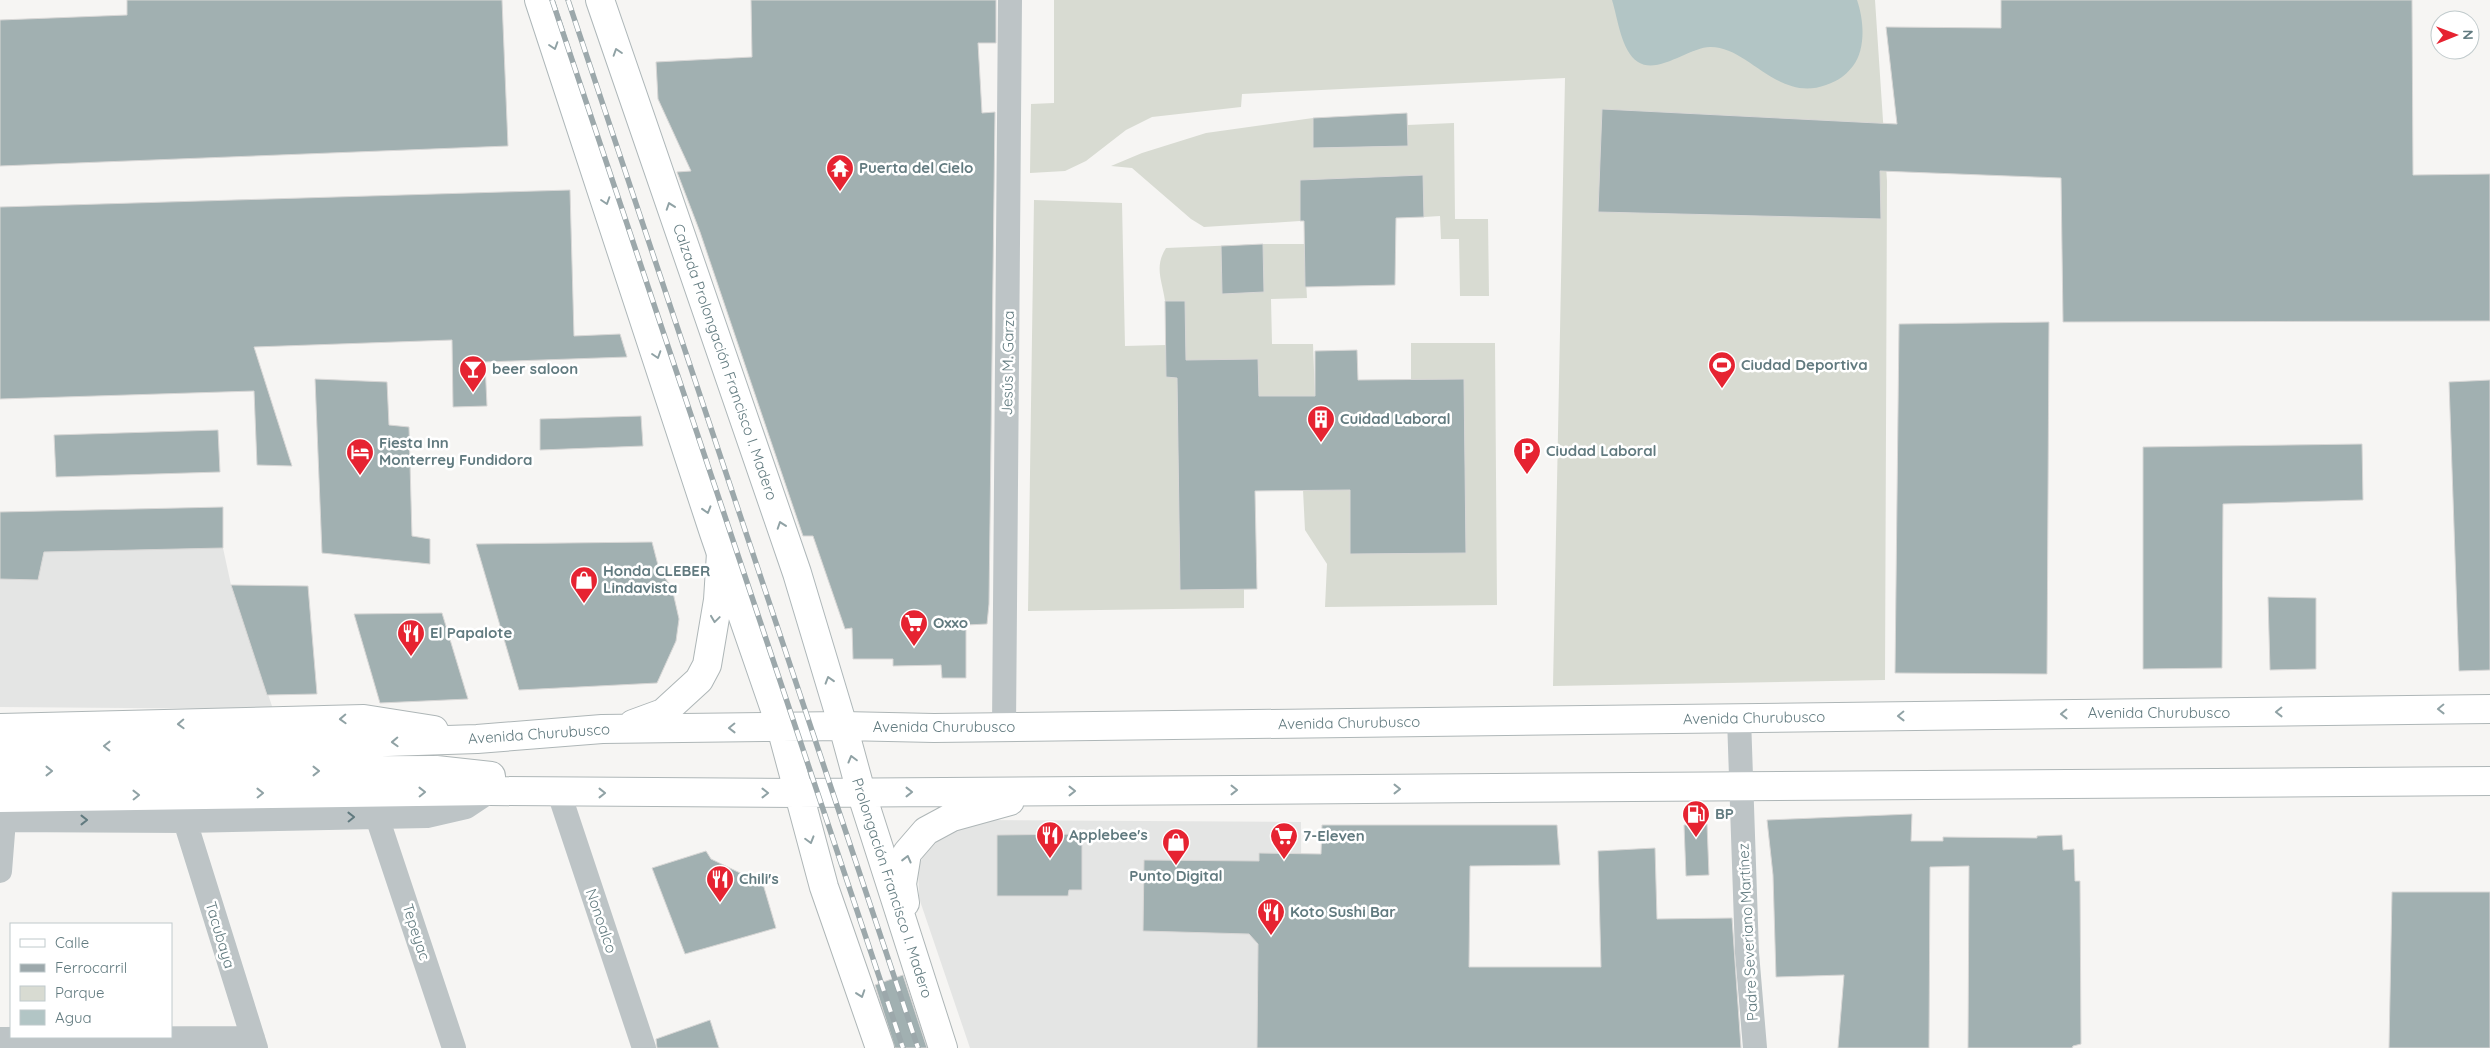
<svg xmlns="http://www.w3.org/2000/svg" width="2490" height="1048" font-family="Quicksand,sans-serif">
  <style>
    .built { fill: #e4e5e4 }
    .green { fill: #d8dbd2 }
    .water { fill: #b2c5c5 }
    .building { fill: #a1b0b1; stroke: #d8d7d6 }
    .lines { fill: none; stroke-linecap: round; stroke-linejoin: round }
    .major-casing { stroke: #aeb7b9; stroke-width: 30 }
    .highway-casing { stroke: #aeb6b7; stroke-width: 30 }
    .minor { stroke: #bdc4c6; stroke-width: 24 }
    .major { stroke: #fff; stroke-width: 28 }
    .highway { stroke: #fff; stroke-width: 28 }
    .rail-casing { stroke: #9ca8ab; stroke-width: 5.5 }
    .rail { stroke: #fff; stroke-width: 4; stroke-dasharray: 11; stroke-linecap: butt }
    .oneway { stroke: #90a2a5 }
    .oneway2 { stroke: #617a7f }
    .labels { text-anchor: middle; stroke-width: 5; stroke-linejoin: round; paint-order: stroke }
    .poi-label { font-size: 15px; font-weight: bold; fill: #617a7f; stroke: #fff; text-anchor: start }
    .street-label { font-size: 15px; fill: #617a7f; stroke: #fff }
  </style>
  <rect width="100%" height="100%" fill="#f6f5f3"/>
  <path class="built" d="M223 548 231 585 273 709 0 707V553Z
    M975 820 1301 822 1302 1048H970L919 898 918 867 929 845Z"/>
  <path class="green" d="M1054 0H1875L1887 181 1885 680 1553 686 1565 78 1242 94 1241 107 1152 117 1126 130 1086 161 1065 171 1030 173 1031 104 1054 103Z
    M1313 118V148L1408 146 1407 125 1454 123 1455 219H1488L1489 296H1460L1459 239H1441L1440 216 1424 217 1423 175 1300 181V221L1204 227 1191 219 1132 168 1111 166 1142 153 1206 133Z
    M1034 200 1122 203 1125 346 1166 345 1167 377 1177 378 1180 590 1244 589V608L1028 611Z
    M1263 244H1304L1307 298 1271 299 1272 344H1313L1315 396H1259L1258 359 1186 360 1185 301H1165C1162 280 1154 267 1166 248Z
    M1411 343H1495L1497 605 1325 607 1327 564 1305 530 1303 490H1350L1351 554 1466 552 1464 379 1411 380Z"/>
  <path class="water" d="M1612 0H1857C1864 20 1866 49 1853 66 1844 77 1839 80 1826 85 1778 103 1748 46 1710 47 1690 47 1658 75 1638 62 1621 51 1618 19 1612 0Z"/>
  <path class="building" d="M127 0H502L508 146 0 166V20L127 15Z
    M751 0H996V43H978L982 113 995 112 989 604 987 624 966 625V678H942L941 665 893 666V659H853L852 628 845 629 813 536H803L700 232 677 172 691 171 658 99 656 62 752 57Z
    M2001 0H2412L2413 175 2490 174V321L2063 322 2061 178 1880 171 1881 219 1598 212 1602 109 1897 124 1886 27 2001 28Z
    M1407 113 1408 146 1313 148V118Z
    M1423 175 1424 217 1396 218 1395 285 1305 287 1304 221H1300V180Z
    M570 190 574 336 620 334 627 357 485 362 487 406 453 407 452 340 254 347 292 466 257 465 254 391 0 399V207Z
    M1263 244 1264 292 1222 294 1221 246Z
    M1165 301H1185L1186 360 1258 359 1259 396H1315V351L1357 350 1358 380 1464 379 1466 553 1350 554V490L1255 491 1257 589 1180 590 1177 378 1166 377Z
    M2049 322 2047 674 1895 673 1899 324Z
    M315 379 387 382 389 425 409 427 412 536 430 539V564L322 553Z
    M2490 380V670L2459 671 2449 382Z
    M641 416 643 446 540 450V419Z
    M218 430 220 472 56 477 54 435Z
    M2362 444 2363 500 2223 504 2222 668 2143 669V447Z
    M223 507V548L44 552 38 580 0 579V512Z
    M652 542 659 569 672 588 679 619 676 641 657 683 519 690 476 544Z
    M231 585 308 586 317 694 267 695Z
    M2268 597 2316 598V669L2270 670Z
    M442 613 468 699 380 703 354 614Z
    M1912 814 1911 841H1943V837L2037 838V836L2062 835 2063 850 2074 849 2075 881H2080L2081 1044 2073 1046 2072 1048H1968L1969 866 1930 867 1929 1048H1838L1844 975 1776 977 1773 875 1767 820Z
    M1707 824 1709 875 1686 876 1684 825Z
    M1322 825H1557L1560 865 1470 866 1469 967H1601L1598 851 1655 848 1657 919 1732 918 1741 1048H1257L1258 944 1249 934 1143 931 1144 860 1259 861V853L1321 854Z
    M1082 834V890H1069L1068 896H997V835Z
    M706 851 711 859 763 884 776 928 685 954 652 868Z
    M2392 892H2490V1048H2389Z
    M903 975 927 1048H895L875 985Z
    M710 1020 719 1048H657L656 1039Z"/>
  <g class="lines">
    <g class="major-casing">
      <path id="major" d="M539 0 714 533 781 727
        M600 0 797 573 843 726"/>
    </g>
    <g class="highway-casing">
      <path id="highway" d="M633 724 663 713 699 680 707 665 718 600 721 553
        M843 726 861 792 943 1048
        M781 727 824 887 880 1048
        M0 728 364 719 434 730
        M0 748 73 745 208 748 477 739 602 729 843 726 934 728 2490 709
        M0 772 436 770 491 776
        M0 798 490 791 797 793 2490 781
        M905 903 902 884 907 853 926 831 952 817 1010 801"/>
    </g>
    <path class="minor" d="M1739 718 1747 953 1755 1048
      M1004 727 1010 0
      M559 793 644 1048
      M377 817 454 1048
      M0 820 185 821 427 816 466 807 490 791
      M185 821 256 1048
      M0 871 4 820
      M0 1039 253 1038"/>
    <use href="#major" class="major"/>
    <use href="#highway" class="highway"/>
    <g class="rail-casing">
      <path id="rail" d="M552 0 903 1048
        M568 0 918 1048"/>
    </g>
    <use href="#rail" class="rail"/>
  </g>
  <defs><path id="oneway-chevron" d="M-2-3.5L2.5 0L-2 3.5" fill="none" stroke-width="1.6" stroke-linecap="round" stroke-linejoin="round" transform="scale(1.25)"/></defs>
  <g class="oneway">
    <use href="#oneway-chevron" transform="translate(554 46) rotate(72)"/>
    <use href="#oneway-chevron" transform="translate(617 52) rotate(-108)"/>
    <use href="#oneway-chevron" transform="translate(606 201) rotate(72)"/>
    <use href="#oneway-chevron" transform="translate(670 206) rotate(-109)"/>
    <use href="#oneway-chevron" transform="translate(657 355) rotate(72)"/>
    <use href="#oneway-chevron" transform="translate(707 510) rotate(73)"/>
    <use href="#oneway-chevron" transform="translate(781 525) rotate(-109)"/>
    <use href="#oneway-chevron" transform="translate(715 619) rotate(98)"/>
    <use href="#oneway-chevron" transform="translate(829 680) rotate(-107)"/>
    <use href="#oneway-chevron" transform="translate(2441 709) rotate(179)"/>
    <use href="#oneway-chevron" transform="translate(2279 712) rotate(179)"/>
    <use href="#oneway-chevron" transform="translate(2064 714) rotate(179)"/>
    <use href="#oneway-chevron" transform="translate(1901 716) rotate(179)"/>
    <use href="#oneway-chevron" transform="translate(343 719) rotate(178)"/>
    <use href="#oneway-chevron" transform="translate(181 724) rotate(178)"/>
    <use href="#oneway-chevron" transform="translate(732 728) rotate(179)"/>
    <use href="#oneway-chevron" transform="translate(395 742) rotate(178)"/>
    <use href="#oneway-chevron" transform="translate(107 746) rotate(-179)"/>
    <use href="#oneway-chevron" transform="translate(852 759) rotate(-105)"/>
    <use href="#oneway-chevron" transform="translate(49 771)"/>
    <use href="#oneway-chevron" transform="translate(316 771)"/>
    <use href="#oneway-chevron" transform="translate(1397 789)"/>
    <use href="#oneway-chevron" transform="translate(1234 790)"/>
    <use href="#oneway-chevron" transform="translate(1072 791)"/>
    <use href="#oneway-chevron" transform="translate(422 792) rotate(-1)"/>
    <use href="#oneway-chevron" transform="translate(909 792)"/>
    <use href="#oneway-chevron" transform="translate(260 793) rotate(-1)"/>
    <use href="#oneway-chevron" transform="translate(602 793)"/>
    <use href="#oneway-chevron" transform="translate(765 793)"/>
    <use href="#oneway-chevron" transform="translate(136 795) rotate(-1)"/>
    <use href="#oneway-chevron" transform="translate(810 840) rotate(74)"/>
    <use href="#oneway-chevron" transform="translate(907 859) rotate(-76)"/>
    <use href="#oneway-chevron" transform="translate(861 994) rotate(71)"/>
  </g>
  <g class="oneway2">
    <use href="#oneway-chevron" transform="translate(351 817) rotate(-1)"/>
    <use href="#oneway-chevron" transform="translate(84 820)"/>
  </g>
  <defs>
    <g id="temple-pin" transform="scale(1.4375)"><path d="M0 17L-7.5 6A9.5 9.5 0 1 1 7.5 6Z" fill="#e62331" stroke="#fff"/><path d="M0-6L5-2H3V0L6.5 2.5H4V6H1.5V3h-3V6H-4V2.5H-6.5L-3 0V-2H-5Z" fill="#fff"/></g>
    <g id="stadium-pin" transform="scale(1.4375)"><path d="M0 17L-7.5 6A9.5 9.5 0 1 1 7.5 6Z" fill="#e62331" stroke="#fff"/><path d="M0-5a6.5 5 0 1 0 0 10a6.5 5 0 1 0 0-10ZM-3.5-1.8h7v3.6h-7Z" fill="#fff"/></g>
    <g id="bar-pin" transform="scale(1.4375)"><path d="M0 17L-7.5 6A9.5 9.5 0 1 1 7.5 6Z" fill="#e62331" stroke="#fff"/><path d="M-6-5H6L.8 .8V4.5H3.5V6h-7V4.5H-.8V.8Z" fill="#fff"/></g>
    <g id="building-pin" transform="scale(1.4375)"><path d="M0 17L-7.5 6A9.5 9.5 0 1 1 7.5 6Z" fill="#e62331" stroke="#fff"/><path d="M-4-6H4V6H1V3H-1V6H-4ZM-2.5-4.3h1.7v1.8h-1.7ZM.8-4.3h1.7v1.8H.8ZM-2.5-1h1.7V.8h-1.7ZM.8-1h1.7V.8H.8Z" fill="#fff"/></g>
    <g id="parking-pin" transform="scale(1.4375)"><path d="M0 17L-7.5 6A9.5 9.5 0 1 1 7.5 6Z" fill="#e62331" stroke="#fff"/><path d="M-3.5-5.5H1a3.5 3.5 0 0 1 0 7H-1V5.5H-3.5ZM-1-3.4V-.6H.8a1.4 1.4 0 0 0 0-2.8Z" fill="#fff"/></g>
    <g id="hotel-pin" transform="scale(1.4375)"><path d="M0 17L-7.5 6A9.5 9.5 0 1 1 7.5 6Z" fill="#e62331" stroke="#fff"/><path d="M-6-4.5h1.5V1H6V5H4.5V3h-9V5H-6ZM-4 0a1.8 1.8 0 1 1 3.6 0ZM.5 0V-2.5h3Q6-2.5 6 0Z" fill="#fff"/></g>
    <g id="shop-pin" transform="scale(1.4375)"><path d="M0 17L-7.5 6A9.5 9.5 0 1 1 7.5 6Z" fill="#e62331" stroke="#fff"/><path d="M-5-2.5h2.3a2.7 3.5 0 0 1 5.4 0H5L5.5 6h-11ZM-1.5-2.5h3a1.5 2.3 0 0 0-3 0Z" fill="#fff"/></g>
    <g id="supermarket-pin" transform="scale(1.4375)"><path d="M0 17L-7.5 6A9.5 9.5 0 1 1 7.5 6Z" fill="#e62331" stroke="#fff"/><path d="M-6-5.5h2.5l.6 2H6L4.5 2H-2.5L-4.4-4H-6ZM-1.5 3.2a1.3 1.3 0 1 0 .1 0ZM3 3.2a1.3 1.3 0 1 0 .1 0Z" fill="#fff"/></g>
    <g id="restaurant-pin" transform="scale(1.4375)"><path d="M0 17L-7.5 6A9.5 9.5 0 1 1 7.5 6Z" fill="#e62331" stroke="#fff"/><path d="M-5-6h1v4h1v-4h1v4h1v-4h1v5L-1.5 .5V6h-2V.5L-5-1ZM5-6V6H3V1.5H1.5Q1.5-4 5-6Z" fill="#fff"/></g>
    <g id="fuel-pin" transform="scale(1.4375)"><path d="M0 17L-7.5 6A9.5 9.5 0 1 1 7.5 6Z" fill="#e62331" stroke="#fff"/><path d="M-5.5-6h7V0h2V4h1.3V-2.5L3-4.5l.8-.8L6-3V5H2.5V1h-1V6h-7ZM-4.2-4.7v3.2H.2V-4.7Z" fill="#fff"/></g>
  </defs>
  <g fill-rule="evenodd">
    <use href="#temple-pin" x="840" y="168"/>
    <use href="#stadium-pin" x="1722" y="365"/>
    <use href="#bar-pin" x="473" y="369"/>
    <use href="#building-pin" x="1321" y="419"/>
    <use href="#parking-pin" x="1527" y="451"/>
    <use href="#hotel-pin" x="360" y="452"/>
    <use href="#shop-pin" x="584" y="580"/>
    <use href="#supermarket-pin" x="914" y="623"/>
    <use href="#restaurant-pin" x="411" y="633"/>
    <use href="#fuel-pin" x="1696" y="814"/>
    <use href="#restaurant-pin" x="1050" y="835"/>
    <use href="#supermarket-pin" x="1284" y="836"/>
    <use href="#shop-pin" x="1176" y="842"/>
    <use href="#restaurant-pin" x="720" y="879"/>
    <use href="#restaurant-pin" x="1271" y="912"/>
  </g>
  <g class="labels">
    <g class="poi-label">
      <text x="859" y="173">Puerta del Cielo</text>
      <text x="1741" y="370">Ciudad Deportiva</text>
      <text x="492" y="374">beer saloon</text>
      <text x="1340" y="424">Cuidad Laboral</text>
      <text x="379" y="448">Fiesta Inn<tspan x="379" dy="17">Monterrey Fundidora</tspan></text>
      <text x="1546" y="456">Ciudad Laboral</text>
      <text x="603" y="576">Honda CLEBER<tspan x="603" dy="17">Lindavista</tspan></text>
      <text x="933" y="628">Oxxo</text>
      <text x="430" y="638">El Papalote</text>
      <text x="1715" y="819">BP</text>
      <text x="1069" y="840">Applebee's</text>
      <text x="1303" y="841">7-Eleven</text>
      <text x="1176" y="881" text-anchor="middle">Punto Digital</text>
      <text x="739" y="884">Chili's</text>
      <text x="1290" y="917">Koto Sushi Bar</text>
    </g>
    <g class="street-label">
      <text transform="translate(725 362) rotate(71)" y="5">Calzada Prolongación Francisco I. Madero</text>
      <text transform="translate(1008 363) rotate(-89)" y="5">Jesús M. Garza</text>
      <text x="2159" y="718">Avenida Churubusco</text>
      <text transform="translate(1754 718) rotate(-1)" y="5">Avenida Churubusco</text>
      <text transform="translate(1349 723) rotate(-1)" y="5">Avenida Churubusco</text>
      <text x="944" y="732">Avenida Churubusco</text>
      <text transform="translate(539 734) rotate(-4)" y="5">Avenida Churubusco</text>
      <text transform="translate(892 888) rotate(72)" y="5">Prolongación Francisco I. Madero</text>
      <text transform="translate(601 921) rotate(71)" y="5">Nonoalco</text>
      <text transform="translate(416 932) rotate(72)" y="5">Tepeyac</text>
      <text transform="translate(1748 932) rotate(-93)" y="5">Padre Severiano Martínez</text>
      <text transform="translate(220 935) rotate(73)" y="5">Tacubaya</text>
    </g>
  </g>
  <rect x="10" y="923" width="162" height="115" fill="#ffffff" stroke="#c0cacc"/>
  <rect x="20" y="939" width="25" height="8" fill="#ffffff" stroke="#c0cacc"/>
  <text x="55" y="948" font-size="15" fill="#617a7f">Calle</text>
  <rect x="20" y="964" width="25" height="8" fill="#9ca8ab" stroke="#c0cacc"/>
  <text x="55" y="973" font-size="15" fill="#617a7f">Ferrocarril</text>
  <rect x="20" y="986" width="25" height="15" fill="#d8dbd2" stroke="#c0cacc"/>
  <text x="55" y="998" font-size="15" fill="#617a7f">Parque</text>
  <rect x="20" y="1010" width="25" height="15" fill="#b2c5c5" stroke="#c0cacc"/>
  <text x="55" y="1023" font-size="15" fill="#617a7f">Agua</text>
  <g transform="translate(2455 35) rotate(89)"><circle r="24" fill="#ffffff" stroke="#c0cacc"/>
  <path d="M0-4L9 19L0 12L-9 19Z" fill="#e62331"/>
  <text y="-8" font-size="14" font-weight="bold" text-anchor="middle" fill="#617a7f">N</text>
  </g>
</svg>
